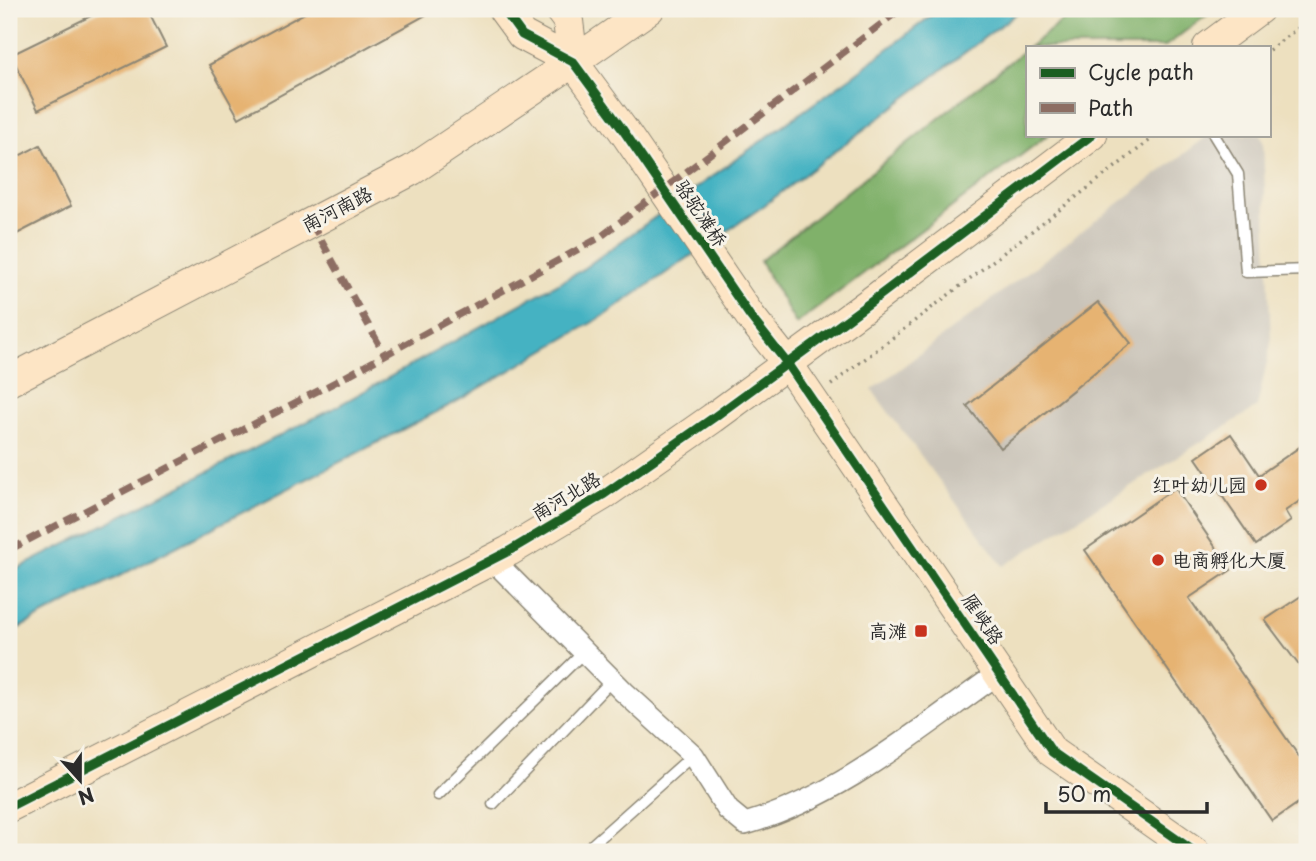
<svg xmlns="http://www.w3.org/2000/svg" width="1316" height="861" font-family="'Playpen Sans','LXGW WenKai TC',sans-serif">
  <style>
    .industrial { fill: #c9c3b8 }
    .forest { fill: #80b16b; stroke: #566e4b; stroke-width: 2 }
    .water { fill: #45b2c2; stroke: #386e76; stroke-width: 2 }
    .building { fill: #e6b372 }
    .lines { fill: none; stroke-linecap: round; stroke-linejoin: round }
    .lane-casing { stroke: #8c8675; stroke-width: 13 }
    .street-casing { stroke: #8c8675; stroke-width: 24 }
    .secondary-casing { stroke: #8c8675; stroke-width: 32 }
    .path { stroke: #8c8675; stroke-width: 3.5; stroke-dasharray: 2 5; stroke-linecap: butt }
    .lane { stroke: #fff; stroke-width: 10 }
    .street { stroke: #fff; stroke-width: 21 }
    .secondary { stroke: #fde5c5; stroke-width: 30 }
    .quiet { stroke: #8d6e63; stroke-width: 7; stroke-dasharray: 14 7; stroke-linecap: butt }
    .cycleway-casing { stroke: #f7f3e8; stroke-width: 13 }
    .cycleway { stroke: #1b5e20; stroke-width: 9 }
    .poi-dot { fill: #c8321e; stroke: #f7f3e8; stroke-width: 2.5 }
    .labels { text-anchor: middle; stroke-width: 6; stroke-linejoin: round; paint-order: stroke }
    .street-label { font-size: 19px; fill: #2b2b2b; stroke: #f7f3e8 }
    .poi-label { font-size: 19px; fill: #2b2b2b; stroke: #f7f3e8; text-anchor: end }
  </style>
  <rect width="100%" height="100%" fill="#f7f3e8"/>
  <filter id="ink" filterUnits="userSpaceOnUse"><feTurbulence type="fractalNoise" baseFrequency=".0143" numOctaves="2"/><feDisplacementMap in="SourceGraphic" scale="14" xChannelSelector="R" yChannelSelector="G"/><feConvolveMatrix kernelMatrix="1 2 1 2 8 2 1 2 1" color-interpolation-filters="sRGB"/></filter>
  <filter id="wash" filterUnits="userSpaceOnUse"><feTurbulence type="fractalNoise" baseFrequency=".00686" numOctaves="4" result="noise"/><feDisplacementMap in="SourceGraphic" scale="28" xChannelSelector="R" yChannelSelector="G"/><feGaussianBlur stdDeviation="1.57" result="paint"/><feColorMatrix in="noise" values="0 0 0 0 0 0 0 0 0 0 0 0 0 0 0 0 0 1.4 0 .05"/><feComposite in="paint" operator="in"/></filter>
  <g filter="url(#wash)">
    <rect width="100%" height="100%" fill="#ede0bf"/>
    <path class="industrial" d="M1209 135H1260L1263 142 1271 343 1257 407 1003 566 872 390Z"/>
    <path class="forest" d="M1077 9H1215L1164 47H1029Z
      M1027 48V135H1048L796 324 760 261Z"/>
    <path class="water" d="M940 9H1022L762 207 605 315 454 403 9 633V573L332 409 580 271 855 74Z"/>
    <g id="blocks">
      <path class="building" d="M105 9H147L166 47 38 110 11 55Z
        M312 9H422L426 15 239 118 209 65Z
        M40 145 71 206 9 238V161Z
        M1098 302 1131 343 1001 448 967 406Z
        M1231 434 1259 475 1307 442V496L1285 511 1291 521 1256 545 1196 458Z
        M1175 488 1231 570 1189 598 1307 768V797L1272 821 1085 550Z
        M1307 592V670L1304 672 1265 620Z"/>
    </g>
  </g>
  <g filter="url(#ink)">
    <use href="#blocks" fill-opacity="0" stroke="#8c8675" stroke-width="2"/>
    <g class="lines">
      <g class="lane-casing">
        <path id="lane" d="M1214 135 1238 174 1246 272 1307 270
          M438 795 584 652
          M493 804 612 680
          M584 852 693 755"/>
      </g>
      <g class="street-casing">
        <path id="street" d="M492 559 624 692 693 755 728 810 745 824C840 797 919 729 999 673"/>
      </g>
      <g class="secondary-casing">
        <path id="secondary" d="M503 9 522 35 573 62 623 130 750 316 787 363 1052 752 1195 852
          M559 9 568 21 573 62
          M1208 47 1259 9
          M9 381 412 170 573 62 649 9
          M9 807 509 551 603 495 713 418 879 296 1092 135"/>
      </g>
      <path class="path" d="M1269 50 1307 21
        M831 385 1157 135"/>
      <use href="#lane" class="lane"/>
      <use href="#street" class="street"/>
      <use href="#secondary" class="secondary"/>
      <path class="quiet" d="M311 222 385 355
        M9 550 343 378 599 238 901 9"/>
      <g class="cycleway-casing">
        <path id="cycleway" d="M503 9 522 35 573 62 623 130 750 316 787 363 1052 752 1195 852
          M9 807 509 551 603 495 713 418 879 296 1092 135"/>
      </g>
      <use href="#cycleway" class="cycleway"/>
    </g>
  </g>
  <g class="poi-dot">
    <circle cx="1261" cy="485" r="7"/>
    <circle cx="1158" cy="560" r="7"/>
    <rect x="914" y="624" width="14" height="14" rx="3.5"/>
  </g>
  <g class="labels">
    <g class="street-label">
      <text transform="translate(337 209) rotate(-27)" y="7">南河南路</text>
      <text transform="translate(701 213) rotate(56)" y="7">骆驼滩桥</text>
      <text transform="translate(566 496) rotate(-31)" y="7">南河北路</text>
      <text transform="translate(983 619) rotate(56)" y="7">雁峡路</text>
    </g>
    <g class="poi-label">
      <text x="1247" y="492">红叶幼儿园</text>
      <text x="1172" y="567" text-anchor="start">电商孵化大厦</text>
      <text x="907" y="638">高滩</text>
    </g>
  </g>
  <rect width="1316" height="861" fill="none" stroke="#f7f3e8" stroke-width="35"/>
  <rect x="1026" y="46" width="245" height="91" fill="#f7f3e8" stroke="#a5a39c" stroke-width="2"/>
  <rect x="1040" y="68" width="35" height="10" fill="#1b5e20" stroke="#a5a39c" stroke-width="2"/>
  <text x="1088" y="80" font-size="21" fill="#2b2b2b">Cycle path</text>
  <rect x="1040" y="103" width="35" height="10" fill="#8d6e63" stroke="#a5a39c" stroke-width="2"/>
  <text x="1088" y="116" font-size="21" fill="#2b2b2b">Path</text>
  <g transform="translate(80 780) rotate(159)" stroke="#f7f3e8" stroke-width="5" paint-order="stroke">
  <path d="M0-5L12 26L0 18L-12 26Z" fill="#2b2b2b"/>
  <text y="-10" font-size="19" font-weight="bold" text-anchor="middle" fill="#2b2b2b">N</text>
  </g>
  <path d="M1046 802v10h161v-10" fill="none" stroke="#2b2b2b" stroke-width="3.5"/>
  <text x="1057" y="802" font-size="21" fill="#2b2b2b" stroke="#f7f3e8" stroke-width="5" paint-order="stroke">50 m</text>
</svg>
